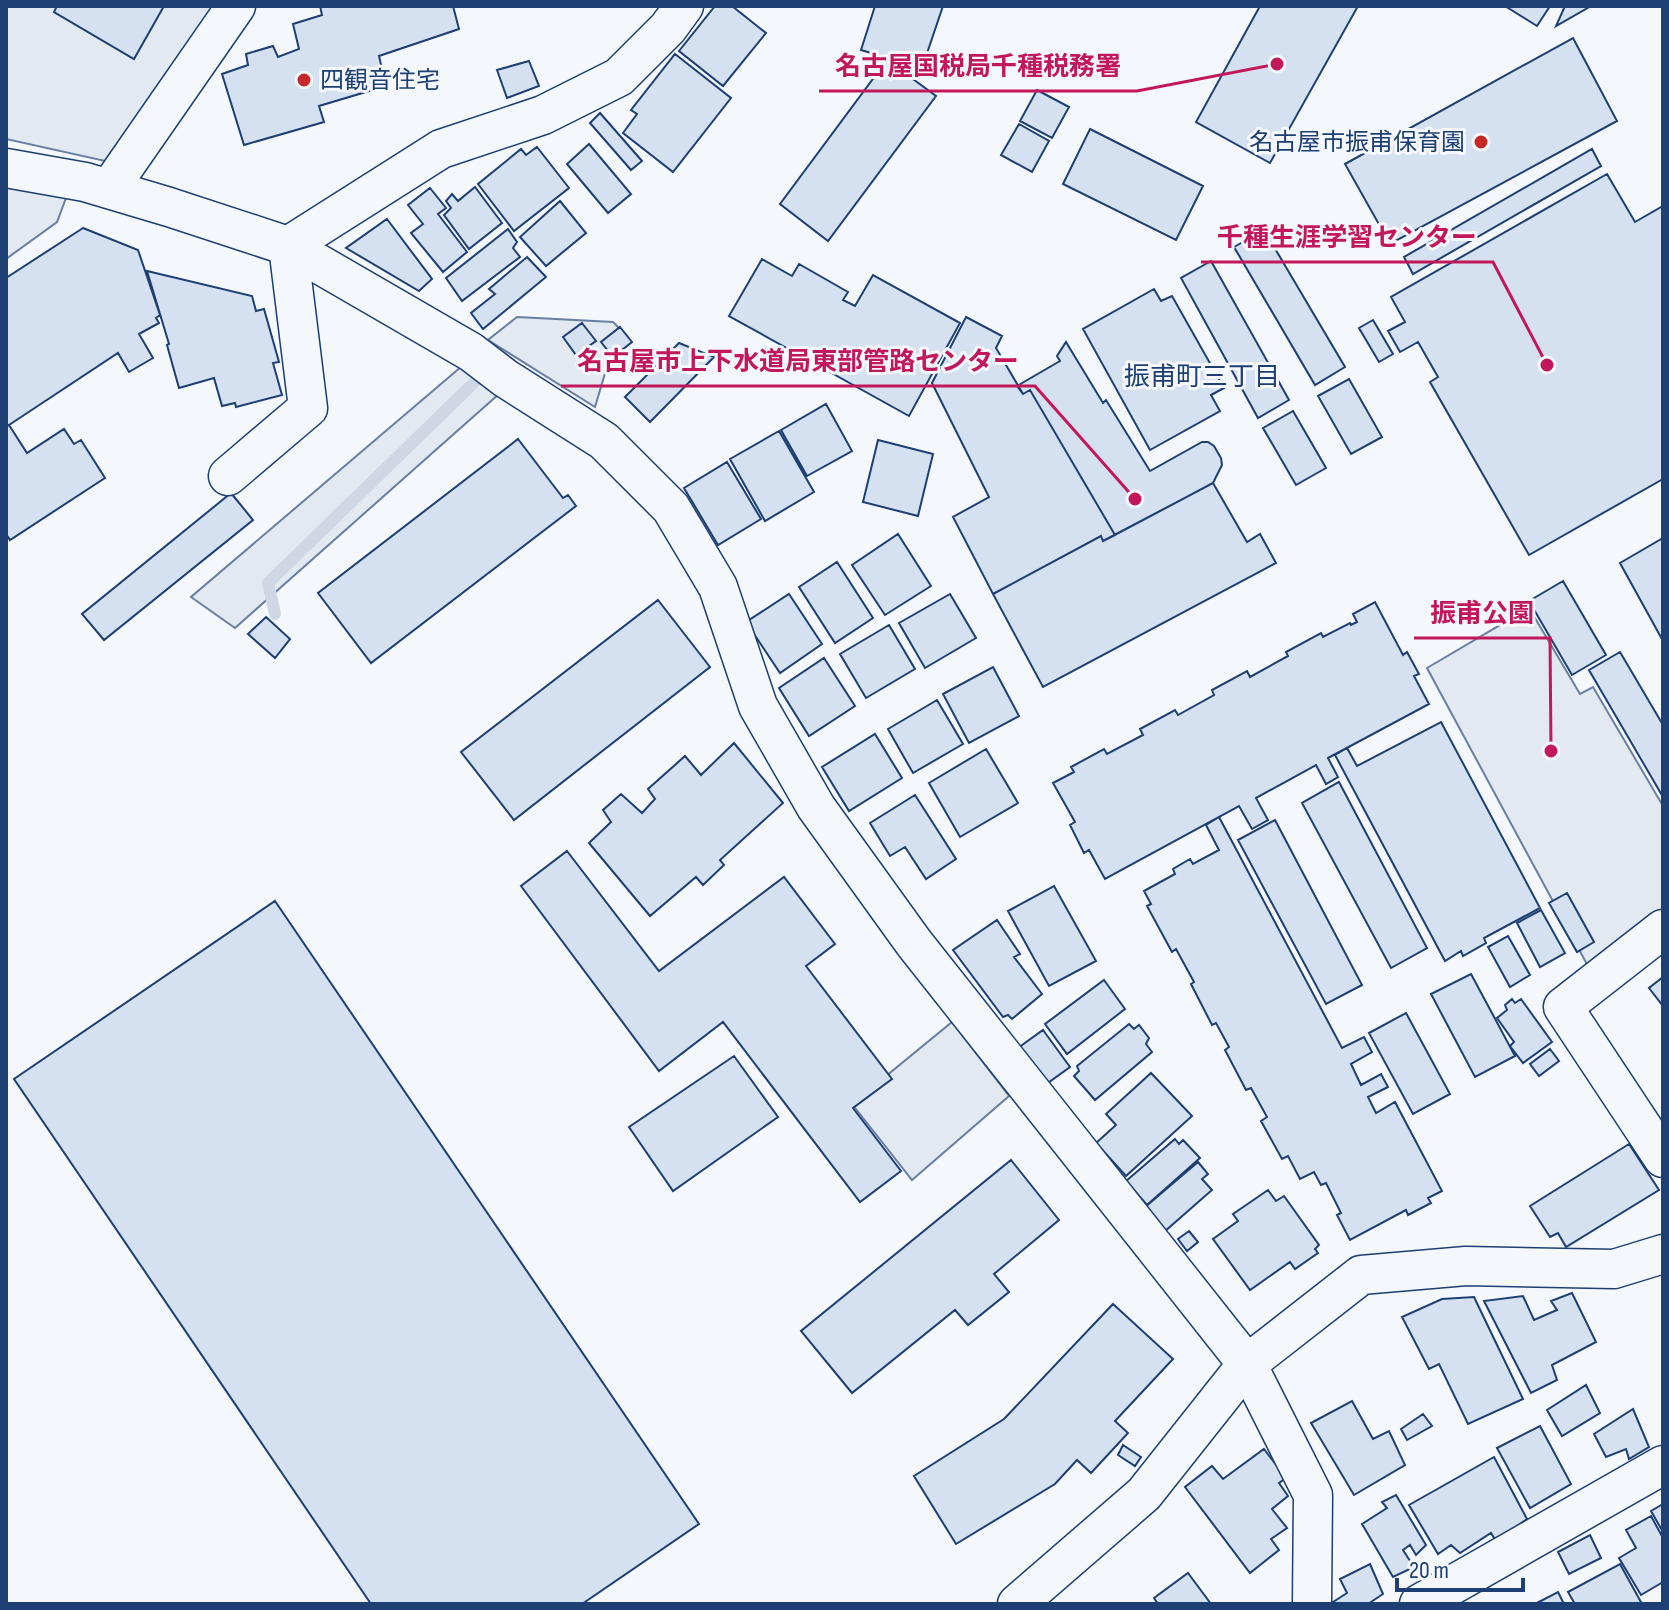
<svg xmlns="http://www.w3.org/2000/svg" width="1669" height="1610" font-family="'Sofia Sans Condensed','Noto Sans JP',sans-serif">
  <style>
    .green { fill: #e3e9f0; stroke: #687fa3; stroke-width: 2 }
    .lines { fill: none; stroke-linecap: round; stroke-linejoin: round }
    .stream { stroke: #cfd7e4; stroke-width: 12 }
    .building { fill: #d5e0f0; stroke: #1d3f73; stroke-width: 2 }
    .minor-casing { stroke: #1d3f73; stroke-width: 41 }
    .minor { stroke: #f4f7fb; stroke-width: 38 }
    .poi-dot { fill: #c62828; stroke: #f4f7fb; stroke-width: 3 }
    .labels { text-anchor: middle; stroke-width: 6; stroke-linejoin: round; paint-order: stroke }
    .poi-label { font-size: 24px; fill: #1d3f73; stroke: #f4f7fb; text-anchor: start }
    .neighbourhood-label { font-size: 26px; fill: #1d3f73; stroke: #f4f7fb }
    .leader { fill: none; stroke: #c2185b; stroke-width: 3 }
    .callout-dot { fill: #c2185b; stroke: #f4f7fb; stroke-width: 3 }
    .callout-label { font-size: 26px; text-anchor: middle; font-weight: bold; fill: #c2185b; stroke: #f4f7fb; stroke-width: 6; stroke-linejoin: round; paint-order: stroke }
  </style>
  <rect width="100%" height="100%" fill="#f4f7fb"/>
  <path class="green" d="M6 6H216L105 161 6 139Z
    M6 174 69 190 57 222 6 259Z
    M517 317 613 322 628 337 609 360 595 407 488 340Z
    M462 366 500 393 235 628 191 597Z
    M1529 608 1580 694 1593 687 1663 806V910L1589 968 1427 668Z
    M952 1022 1009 1096 912 1180 852 1104Z"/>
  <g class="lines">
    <path class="stream" d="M275 614 268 583 486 371"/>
  </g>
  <path class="building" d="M57 6H164L134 59 54 12Z
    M320 6H453L459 29 379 56 386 86 319 106 324 122 244 145 222 74 248 65 246 54 273 46 278 57 299 49 293 24 322 15Z
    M715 6H732L766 33 723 86 679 51Z
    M875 6H943L922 68 861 50Z
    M1260 6H1358L1270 163 1196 122Z
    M1505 6H1550L1537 26Z
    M1565 6H1591L1556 26Z
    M1573 38 1617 121 1390 244 1345 164Z
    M675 54 731 98 673 172 623 133 637 114 631 110Z
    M887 60 936 96 828 241 780 204Z
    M529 61 539 86 507 98 497 70Z
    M1037 90 1069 107 1052 138 1020 121Z
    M600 113 642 161 631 170 590 123Z
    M1019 124 1049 141 1032 172 1001 155Z
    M1090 129 1203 186 1176 240 1063 184Z
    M589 144 631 194 608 213 567 164Z
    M537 147 569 188 514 231 478 184 521 149 526 155Z
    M1592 149 1601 166 1413 274 1404 257Z
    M1607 174 1635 222 1663 206V479L1529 555 1430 382 1438 377 1418 342 1400 352 1388 331 1405 322 1391 297Z
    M475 187 502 223 469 249 444 215 451 208 446 201 452 194 458 201Z
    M430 188 446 208 438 214 467 252 443 272 411 233 423 224 408 205Z
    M560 201 586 233 546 266 520 237Z
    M387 219 432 279 419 291 346 248Z
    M83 228 138 250 160 315 156 318 159 323 139 334 153 358 129 372 118 353 6 427V278Z
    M508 229 517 242 513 248 520 257 462 301 446 278Z
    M1264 230 1345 367 1315 385 1234 247Z
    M527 257 546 277 483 329 471 313 495 294 489 289Z
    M762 259 792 276 799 264 848 292 843 300 855 306 873 275 960 323 909 416 729 316Z
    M1211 261 1289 400 1258 418 1181 278Z
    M147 271 252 296 256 311 264 309 279 362 273 363 282 395 236 407 235 403 222 406 214 378 179 388 167 345 169 344Z
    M1154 289 1161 301 1172 296 1224 388 1211 395 1220 411 1150 450 1083 329Z
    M966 317 1002 336 996 348 1023 394 1030 390 1115 535 1103 541 1101 536 993 594 953 517 989 497 932 383Z
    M1373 320 1393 354 1379 362 1359 328Z
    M582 323 596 341 576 355 563 337Z
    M620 327 632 342 613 357 601 342Z
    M1066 342 1103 403 1106 400 1150 471 1202 442H1208L1214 446 1221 458 1222 465 1213 483 1115 535 1030 390 1023 394 1017 386 1060 361 1057 356Z
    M679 343 714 357 650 422 625 397Z
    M1349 379 1382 437 1351 454 1318 396Z
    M826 404 852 451 807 476 781 430Z
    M1293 411 1326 468 1296 485 1263 428Z
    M9 425 27 453 64 429 74 444 81 440 105 478 10 540 6 534V427Z
    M779 431 814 492 765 521 730 459Z
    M518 439 563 498 568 495 576 506 371 663 318 593Z
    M878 440 933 454 918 516 863 502Z
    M727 462 761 519 718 545 684 488Z
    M1213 483 1247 542 1260 534 1276 563 1043 687 993 594 1101 536 1103 541Z
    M231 493 253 520 104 640 82 614Z
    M898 534 931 586 885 615 852 565Z
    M1663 538V641L1620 563Z
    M837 562 873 618 835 643 799 587Z
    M1563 581 1606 655 1572 675 1529 601Z
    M789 594 822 644 780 673 746 622Z
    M950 594 976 638 925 668 899 623Z
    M658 600 710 667 514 820 461 752Z
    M1375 602 1403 655 1407 652 1419 674 1414 676 1429 704 1328 758 1338 777 1326 784 1316 765 1256 798 1268 820 1252 829 1239 806 1105 879 1089 850 1084 853 1070 825 1075 822 1053 783 1074 772 1071 767 1104 749 1107 754 1143 735 1140 729 1175 710 1178 715 1214 695 1212 690 1247 671 1250 677 1288 656 1286 652 1321 633 1323 637 1350 623 1351 625 1357 622 1353 614Z
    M266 617 290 639 275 658 248 634Z
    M889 625 915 669 866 698 840 654Z
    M1620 652 1663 725V797L1589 670Z
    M824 658 855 706 809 736 779 688Z
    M993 667 1019 716 969 743 943 694Z
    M937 700 963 744 913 773 888 729Z
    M1441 722 1540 908 1484 938 1486 943 1463 956 1461 951 1445 961 1335 755 1347 748 1357 766Z
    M875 734 902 778 849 811 822 767Z
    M734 743 783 803 720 860 724 865 703 885 696 877 650 916 589 843 611 822 603 810 621 794 642 813 655 799 648 789 685 756 701 775Z
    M986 749 1018 803 960 837 929 783Z
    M1339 782 1427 948 1391 968 1302 803Z
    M915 795 956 859 926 879 905 847 890 856 870 823Z
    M1219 817 1342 1048 1364 1037 1372 1052 1351 1064 1361 1085 1381 1074 1388 1087 1368 1097 1376 1113 1395 1102 1442 1191 1428 1198 1431 1203 1408 1215 1406 1210 1350 1240 1337 1215 1341 1213 1326 1183 1321 1185 1314 1172 1300 1179 1288 1156 1282 1159 1261 1121 1267 1117 1251 1088 1246 1090 1225 1050 1229 1047 1216 1023 1212 1025 1191 984 1194 982 1176 949 1172 952 1147 906 1151 904 1144 891 1175 874 1173 869 1190 859 1193 864 1219 850 1206 825Z
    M1275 820 1362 985 1326 1004 1238 840Z
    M567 851 659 971 784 877 835 944 806 966 892 1079 853 1108 901 1171 860 1202 723 1022 659 1071 521 886Z
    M1054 886 1096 961 1049 986 1008 911Z
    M1567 893 1594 942 1577 952 1549 903Z
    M275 901 699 1524 582 1604H371L14 1079Z
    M1541 910 1565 953 1540 967 1517 923Z
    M997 920 1020 954 1014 957 1042 994 1012 1019 1008 1015 1003 1017 953 950Z
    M1508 936 1530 975 1510 987 1488 947Z
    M1471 974 1515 1056 1475 1077 1431 994Z
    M1663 977V1006L1649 988Z
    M1104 980 1125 1009 1067 1054 1045 1024Z
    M1512 999 1515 1003 1521 999 1552 1042 1523 1063 1510 1046 1514 1042 1497 1018 1507 1010 1505 1005Z
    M1406 1013 1450 1094 1413 1114 1369 1033Z
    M1129 1024 1134 1029 1139 1025 1149 1038 1146 1044 1152 1052 1095 1100 1074 1076 1079 1071 1077 1066Z
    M1043 1030 1070 1067 1045 1085 1018 1048Z
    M1550 1049 1559 1061 1539 1076 1530 1064Z
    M734 1056 778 1117 673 1191 629 1127Z
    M1151 1073 1192 1116 1126 1176 1096 1143 1116 1125 1106 1114Z
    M1175 1139 1179 1144 1183 1140 1200 1158 1147 1205 1126 1181Z
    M1629 1144 1659 1190 1566 1247 1558 1233 1550 1237 1530 1206Z
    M1011 1160 1059 1220 994 1274 1009 1292 968 1325 955 1310 852 1393 801 1331Z
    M1198 1162 1208 1174 1202 1179 1212 1190 1164 1232 1144 1208Z
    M1268 1190 1276 1201 1284 1196 1319 1245 1315 1249 1318 1253 1295 1269 1290 1262 1250 1290 1213 1239 1238 1221 1233 1214Z
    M1189 1231 1198 1242 1187 1251 1178 1239Z
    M1572 1293 1596 1342 1552 1365 1557 1380 1531 1393 1484 1301 1523 1296 1534 1320 1557 1310 1551 1301Z
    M1474 1297 1523 1399 1468 1424 1439 1364 1429 1369 1402 1317 1442 1299Z
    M1113 1304 1173 1359 1115 1421 1128 1433 1091 1473 1077 1460 1055 1484 956 1544 914 1476 1004 1419Z
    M1586 1385 1600 1413 1562 1436 1547 1410Z
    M1352 1401 1373 1439 1389 1431 1405 1465 1354 1495 1311 1423Z
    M1633 1409 1649 1447 1629 1459 1626 1449 1606 1457 1594 1434Z
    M1423 1414 1432 1426 1407 1440 1401 1429Z
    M1540 1426 1571 1484 1530 1508 1497 1448Z
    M1123 1445 1141 1457 1135 1466 1118 1455Z
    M1264 1449 1286 1478 1279 1483 1288 1496 1272 1509 1287 1528 1271 1539 1279 1550 1250 1573 1185 1487 1212 1466 1223 1479Z
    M1494 1457 1527 1519 1496 1541 1491 1533 1460 1553 1451 1545 1438 1554 1409 1505Z
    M1396 1495 1426 1545 1416 1555 1410 1545 1403 1550 1414 1567 1393 1577 1362 1524 1387 1508 1382 1502Z
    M1663 1504V1532L1651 1511Z
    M1651 1516 1663 1538V1582L1641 1595 1619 1558 1636 1548 1626 1530Z
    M1590 1535 1601 1558 1569 1574 1558 1552Z
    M1370 1564 1383 1594 1368 1604H1330L1347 1593 1340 1579Z
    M1620 1564 1642 1604H1575L1568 1592Z
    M1188 1573 1211 1604H1158L1154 1598Z
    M1558 1592 1564 1604H1535Z"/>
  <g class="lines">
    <g class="minor-casing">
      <path id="minor" d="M6 168 85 182 169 207 288 246 471 352 505 378 604 441 671 508 718 587 758 706 816 807 914 943 1247 1364 1313 1495 1312 1604
        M109 189 236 6
        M228 476 308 408 288 246 441 149 543 115 619 77 668 28 684 6
        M1663 929 1563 1007 1663 1158
        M1017 1604 1144 1494 1247 1364 1361 1275 1466 1266 1614 1269 1663 1254
        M1419 1604 1663 1465"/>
    </g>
    <use href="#minor" class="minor"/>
  </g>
  <g class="poi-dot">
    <circle cx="304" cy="80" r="8"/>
    <circle cx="1481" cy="142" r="8"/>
  </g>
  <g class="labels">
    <g class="poi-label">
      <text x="320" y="88">四観音住宅</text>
      <text x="1465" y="150" text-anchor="end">名古屋市振甫保育園</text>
    </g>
    <g class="neighbourhood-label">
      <text x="1202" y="385">振甫町三丁目</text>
    </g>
  </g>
  <path class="leader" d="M1277 64L1137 91H819M1547 365L1493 262H1201M1135 499L1035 386H561M1551 751L1550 638H1414"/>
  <g class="callout-dot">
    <circle cx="1277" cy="64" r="8"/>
    <circle cx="1547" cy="365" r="8"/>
    <circle cx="1135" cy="499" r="8"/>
    <circle cx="1551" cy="751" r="8"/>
  </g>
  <g class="callout-label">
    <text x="978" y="75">名古屋国税局千種税務署</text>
    <text x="1347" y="246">千種生涯学習センター</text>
    <text x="798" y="370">名古屋市上下水道局東部管路センター</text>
    <text x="1482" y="622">振甫公園</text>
  </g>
  <rect width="1669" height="1610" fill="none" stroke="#1d3f73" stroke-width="16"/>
  <path d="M1397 1578v12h126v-12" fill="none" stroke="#1d3f73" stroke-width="4"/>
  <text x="1409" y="1578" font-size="24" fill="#1d3f73" stroke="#f4f7fb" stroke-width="6" paint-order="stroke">20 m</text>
</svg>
